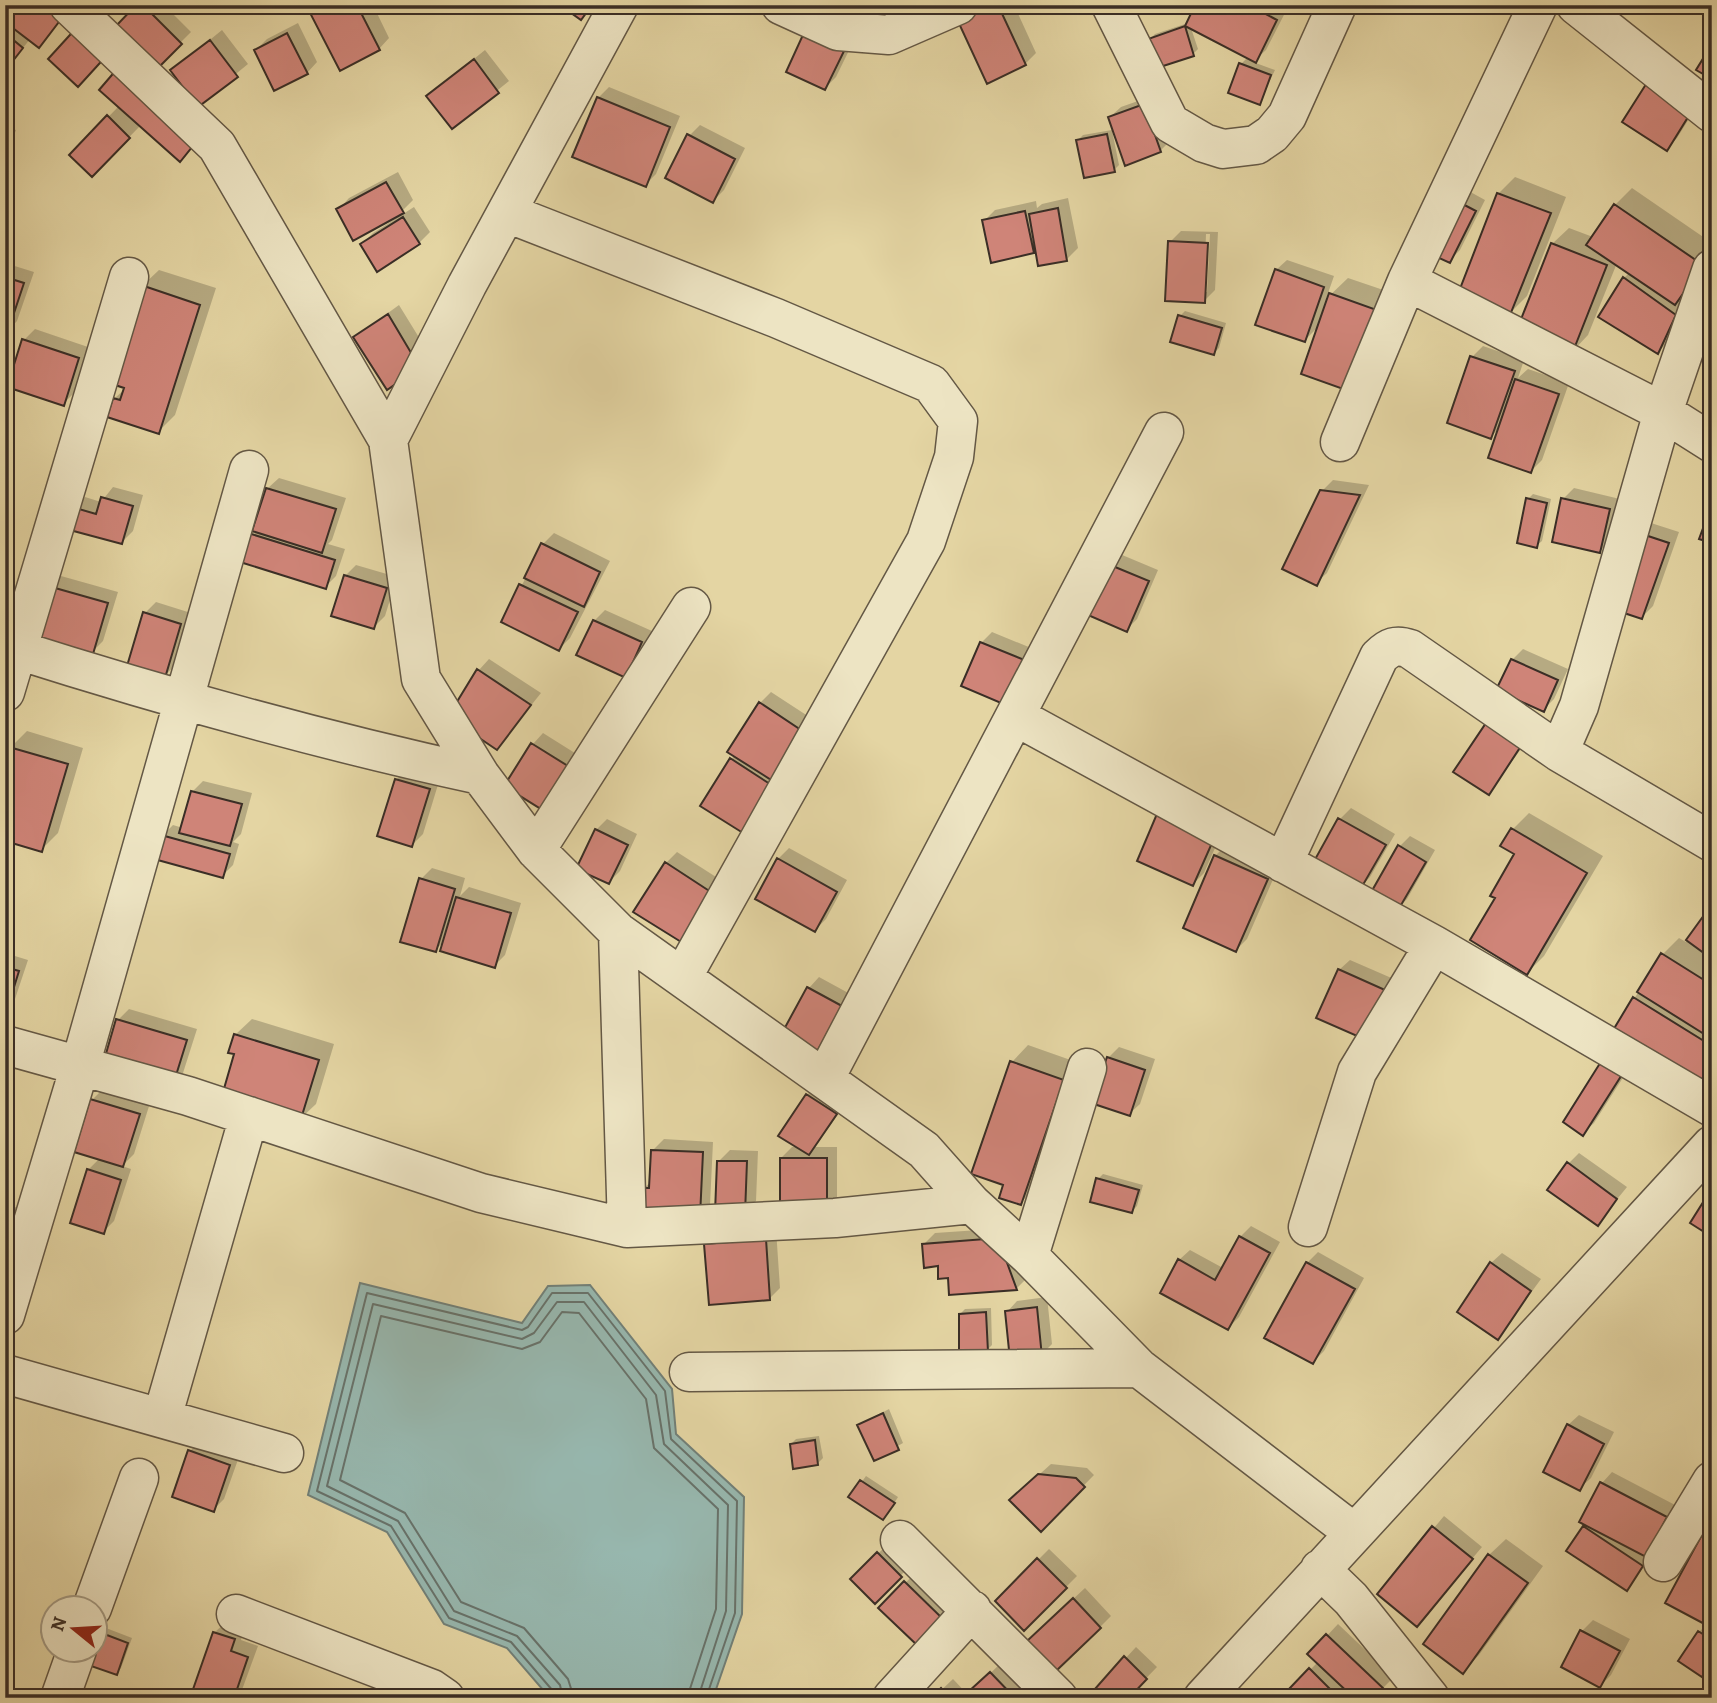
<svg xmlns="http://www.w3.org/2000/svg" width="1717" height="1703" font-family="Alegreya,serif">
  <style>
    .water { fill: #97b7ae; stroke: #728078; stroke-width: 2 }
    .shadow { fill: #0003; fill-rule: evenodd }
    .lines { fill: none; stroke-linecap: round; stroke-linejoin: round }
    .shore { stroke: #68726a; stroke-width: 2 }
    .building { fill: #cf8478; stroke: #3a2e26; stroke-width: 2 }
    .minor-casing { stroke: #645845; stroke-width: 41 }
    .minor { stroke: #ede4c3; stroke-width: 38 }
  </style>
  <rect width="100%" height="100%" fill="#e4d5a3"/>
  <filter id="stains"><feTurbulence type="fractalNoise" baseFrequency=".00286" numOctaves="4"/><feColorMatrix values="0 0 0 0 .2 0 0 0 0 .09 0 0 0 0 .02 0 0 0 .5 -.17"/></filter>
  <radialGradient id="worn" r=".72"><stop offset=".6" stop-color="#630" stop-opacity="0"/><stop offset="1" stop-color="#630" stop-opacity=".3"/></radialGradient>
  <path class="water" d="M360 1283 522 1323 548 1286 590 1285 672 1389 676 1434 744 1497 742 1614 713 1698H550L507 1648 444 1624 387 1532 308 1495Z"/>
  <path class="shadow" d="M17 5H73L39 46 30 39 5 71V20Z
    M139 5H164L191 32 158 65Z
    M314 5H373L389 38 379 49 310 9Z
    M971 5H1014L1036 53 1025 64 988 81Z
    M1197 5H1280L1287 9 1266 50 1253 62 1275 70 1259 103 1241 64 1248 57 1191 28 1198 49 1193 54 1150 39 1155 34 1188 23Z
    M298 23 317 62 307 73 256 50 267 39Z
    M222 30 248 64 199 104 173 70Z
    M857 34 836 77 825 88 789 71Z
    M485 50 509 81 452 127 428 96Z
    M609 87 680 116 656 174 645 185 598 98Z
    M1155 95 1171 140 1160 151 1110 117 1121 107Z
    M1702 98 1677 138 1666 149 1624 122Z
    M119 106 210 125 180 160 141 125 92 175 71 155Z
    M700 125 745 148 724 190 713 201 689 136Z
    M5 126 16 130 5 161Z
    M1112 130 1119 165 1114 170 1078 140 1083 135Z
    M398 172 413 200 401 212 339 209 349 198Z
    M1515 177 1566 197 1527 296 1510 313 1460 293 1499 193Z
    M1632 188 1712 243V257L1679 299 1685 304 1669 341 1658 352 1624 278 1630 272 1617 263 1588 335 1572 352 1552 244 1569 228 1593 237 1615 205Z
    M1465 189 1485 200 1460 250 1449 261Z
    M1068 198 1078 248 1067 259 1037 248 1033 251 984 221 995 210 1036 201 1037 208 1042 204Z
    M414 207 430 232 419 243 362 244 373 233Z
    M1181 231 1218 232 1215 290 1204 301 1170 242ZM1206 234H1210L1207 292H1204Z
    M1287 260 1334 276 1326 299 1348 278 1404 297 1376 376 1320 325 1305 340 1276 270Z
    M5 263 34 272 17 321 7 332Z
    M159 270 216 288 175 415 158 432 109 416 115 398 127 387 142 286Z
    M399 305 423 344 388 388 355 337Z
    M1185 311 1226 323 1219 348 1214 353 1180 316Z
    M35 329 88 347 74 393 63 404 24 340Z
    M1483 346 1524 360 1518 378 1528 369 1569 383 1542 460 1531 471 1500 427 1491 437 1472 357Z
    M279 478 346 498 332 540 328 544 345 549 336 576 325 587 250 534 255 529 268 488Z
    M1333 480 1369 485 1327 573 1316 583 1321 492Z
    M113 487 143 495 133 531 122 542 74 508 85 497 101 502Z
    M1574 488 1620 499 1611 540 1600 551 1563 499Z
    M1533 494 1551 499 1542 541 1536 546 1528 499Z
    M1651 523 1679 532 1653 606 1642 617 1640 534Z
    M554 533 610 561 570 638 559 649 503 622 543 544Z
    M1115 552 1158 570 1137 619 1126 630 1084 611Z
    M356 565 397 577 385 616 374 627 345 576Z
    M61 576 118 592 103 641 92 652 50 587Z
    M156 602 191 613 175 665 165 676 145 613Z
    M605 610 652 631 637 665 626 675 594 621Z
    M992 632 1036 650 1007 704 964 685 981 643Z
    M1523 649 1568 669 1554 699 1543 710 1512 660Z
    M489 659 541 693 497 748 457 705 479 670Z
    M771 692 817 722 753 820 732 759 760 703Z
    M27 731 83 748 58 833 41 850 10 748Z
    M543 733 586 760 507 785 533 744Z
    M1531 735 1489 793 1456 772Z
    M407 769 440 778 423 834 412 845 396 780Z
    M203 781 252 793 241 834 233 842 239 844 233 865 222 876 162 836 173 825 183 828 192 792Z
    M1172 799 1226 823 1204 873 1193 884Z
    M1351 808 1395 834 1370 877 1360 888 1340 819Z
    M1529 813 1603 856 1544 956 1527 973 1497 898 1516 854 1513 829Z
    M607 819 637 834 620 871 609 882 596 830Z
    M1410 836 1435 850 1407 899 1396 910 1400 846Z
    M1226 845 1278 868 1247 939 1236 950 1215 856Z
    M789 848 847 880 826 919 815 930 778 859Z
    M677 852 727 884 696 932 666 863Z
    M432 868 465 878 460 896 469 887 521 903 505 955 494 966 445 941 435 950 421 879Z
    M1712 907V1084L1707 1089 1634 999 1663 954 1679 938 1686 942Z
    M5 953 28 960 5 1029Z
    M1350 960 1403 983 1383 1030 1339 970Z
    M819 977 852 995 827 1039 784 1033 809 988Z
    M129 1009 197 1029 183 1073 172 1083 118 1020Z
    M252 1019 334 1044 316 1104 299 1120 236 1053 235 1035Z
    M1028 1045 1079 1063 1037 1187 1020 1203 1005 1184 1012 1062Z
    M1119 1047 1155 1059 1140 1104 1129 1114 1108 1058Z
    M1633 1062 1594 1123 1583 1133 1565 1122Z
    M818 1084 846 1103 815 1147H837V1198L827 1209 781 1158 792 1147H800L807 1095Z
    M103 1089 150 1103 134 1154 122 1166 131 1169 114 1221 103 1232 88 1170 100 1158 92 1100Z
    M664 1139 713 1142 710 1205 699 1216 644 1188 652 1181 653 1150Z
    M730 1150 758 1151 756 1201 745 1212 719 1161Z
    M1579 1153 1627 1187 1597 1224 1568 1164Z
    M1103 1174 1143 1185 1137 1206 1132 1211 1098 1179Z
    M5 1204 22 1209 5 1260Z
    M1251 1226 1280 1242 1239 1317 1228 1328 1179 1260 1190 1250 1223 1268 1240 1237Z
    M1008 1228 1027 1278 1017 1288 951 1293 950 1276 924 1244 935 1233Z
    M776 1229 780 1288 769 1299 706 1244 717 1233Z
    M1318 1252 1364 1278 1324 1351 1313 1362 1307 1263Z
    M1502 1253 1541 1279 1498 1338 1491 1263Z
    M1047 1297 1052 1344 1041 1355 1007 1312 1017 1301Z
    M991 1308 992 1345 987 1350 960 1314 965 1309Z
    M889 1409 903 1443 875 1459 859 1425Z
    M1579 1415 1614 1432 1591 1478 1580 1488 1568 1425Z
    M819 1436 823 1458 818 1463 791 1444 796 1439Z
    M201 1440 240 1454 224 1499 213 1510 190 1451Z
    M1051 1464 1087 1468 1094 1475 1041 1529 1022 1490Z
    M1612 1472 1677 1506 1653 1554 1626 1589 1584 1527 1587 1525 1581 1521 1602 1483Z
    M866 1476 898 1497 888 1513 851 1497Z
    M1444 1516 1482 1547 1417 1624 1379 1594Z
    M1506 1539 1543 1566 1479 1655 1463 1671 1489 1555Z
    M889 1543 911 1565 875 1602 852 1579Z
    M1049 1549 1077 1576 1024 1629 997 1601Z
    M916 1572 953 1607 918 1643 881 1608Z
    M1085 1588 1111 1616 1100 1627 1040 1630Z
    M1593 1620 1630 1639 1611 1675 1600 1686 1582 1631Z
    M226 1622 245 1628 241 1640 258 1646 239 1698H192L215 1632Z
    M1338 1624 1394 1677 1373 1698H1298L1290 1690 1318 1662 1310 1654Z
    M1704 1627 1712 1632V1662L1699 1632Z
    M106 1628 132 1638 121 1668 116 1673 101 1633Z
    M1136 1647 1157 1667 1127 1698H1089Z
    M1002 1662 1034 1698H976L971 1692Z
    M953 1679 971 1698H933Z"/>
  <g class="lines">
    <path class="shore" d="M555 1698 553 1691 511 1642 449 1618 391 1526 317 1491 367 1293 522 1330 528 1327 552 1293H588L665 1391 671 1439 737 1501 735 1613 706 1698
      M563 1698 560 1685 517 1636 454 1611 398 1521 327 1486 373 1304 522 1339 534 1333 557 1302H584L656 1395 664 1444 728 1505 726 1611 698 1698
      M574 1698 568 1679 524 1628 461 1602 405 1513 340 1480 381 1316 522 1349 540 1342 562 1312 579 1313 646 1399 654 1448 718 1509 716 1609 687 1698"/>
  </g>
  <path class="building" d="M15 5H62L68 10 39 48 5 22Z
    M136 5H143L182 44 158 68 116 26Z
    M315 5H357L380 50 340 71 308 9Z
    M560 5H592L581 20Z
    M979 5H998L1026 65 987 84 956 17Z
    M1195 5H1249L1277 20 1256 63 1185 26Z
    M79 25 109 53 78 87 48 59Z
    M807 26 847 45 825 90 786 72Z
    M1185 26 1194 56 1157 68 1148 39Z
    M5 33 23 48 5 71Z
    M287 33 308 74 274 91 254 50Z
    M210 40 238 77 198 107 170 70Z
    M1712 44V79L1696 70Z
    M474 59 499 93 452 129 426 96Z
    M123 62 200 137 180 162 99 90Z
    M1239 63 1271 75 1260 105 1228 93Z
    M1648 81 1693 109 1667 151 1622 122Z
    M597 97 670 127 646 187 572 157Z
    M1144 104 1161 152 1125 166 1108 117Z
    M107 115 130 138 92 177 69 155Z
    M687 134 735 159 713 203 665 178Z
    M1107 134 1115 172 1084 178 1076 140Z
    M386 182 404 213 353 241 336 209Z
    M1497 193 1551 213 1510 315 1458 294Z
    M1453 199 1476 211 1450 263 1426 252Z
    M1614 204 1703 265 1675 305 1586 245Z
    M1058 208 1067 261 1038 266 1029 214Z
    M1025 211 1034 253 991 263 982 220Z
    M403 217 420 244 377 272 360 244Z
    M1168 241 1208 243 1205 303 1165 301Z
    M1551 243 1607 265 1572 354 1516 332Z
    M1275 269 1324 287 1305 342 1255 325Z
    M5 277 24 283 7 334H5Z
    M1623 277 1676 315 1658 354 1598 317Z
    M141 285 200 305 159 434 107 417 113 398 120 400 124 388 109 383Z
    M1329 293 1388 314 1360 395 1301 374Z
    M388 314 413 356 404 378 387 390 353 337Z
    M1178 315 1222 328 1214 355 1170 342Z
    M22 339 79 358 64 406 7 387Z
    M1470 356 1515 371 1491 439 1447 423Z
    M1515 379 1559 394 1531 473 1488 458Z
    M266 488 336 509 322 553 252 531Z
    M1320 490 1360 495 1317 586 1282 569Z
    M101 497 133 506 122 544 66 529 72 507 96 514Z
    M1526 498 1547 503 1537 548 1517 543Z
    M1561 498 1610 509 1600 553 1552 542Z
    M1712 504V543L1699 539Z
    M248 533 335 560 326 589 240 562Z
    M1639 533 1669 543 1642 619 1612 609Z
    M541 543 600 572 584 607 524 578Z
    M1103 562 1149 581 1127 632 1081 612Z
    M344 575 387 588 374 629 331 616Z
    M519 584 578 612 559 651 501 622Z
    M48 586 108 603 93 654 34 637Z
    M143 612 181 624 165 678 127 666Z
    M593 620 642 642 626 678 576 655Z
    M980 642 1027 661 1008 706 961 686Z
    M1511 659 1558 680 1544 712 1496 690Z
    M477 669 531 705 497 750 472 733 455 705Z
    M759 702 807 734 776 783 727 752Z
    M1486 723 1521 746 1489 795 1453 772Z
    M531 743 576 771 549 814 504 786Z
    M9 747 68 764 42 852 5 841V758Z
    M730 758 773 786 743 833 700 806Z
    M395 779 430 789 412 847 377 836Z
    M191 791 242 804 230 846 179 833Z
    M1159 809 1216 834 1193 886 1137 861Z
    M1338 818 1386 845 1360 890 1313 863Z
    M1511 828 1587 873 1527 975 1470 940 1495 898 1490 896 1514 854 1500 846Z
    M595 829 628 845 609 884 576 869Z
    M161 835 230 854 223 878 154 859Z
    M1398 845 1426 862 1397 912 1369 896Z
    M1214 855 1268 879 1236 952 1183 928Z
    M777 858 837 892 815 932 755 899Z
    M665 862 717 896 686 945 633 912Z
    M419 878 455 889 436 952 400 942Z
    M456 897 511 913 495 968 440 951Z
    M1712 904V959L1686 940Z
    M1661 953 1712 985V1039L1637 992Z
    M5 967 19 971 5 1016Z
    M1338 969 1394 994 1373 1043 1316 1018Z
    M807 987 842 1006 817 1052 782 1033Z
    M1633 997 1712 1046V1083L1707 1091 1612 1032Z
    M116 1019 187 1040 173 1085 103 1064Z
    M234 1034 319 1060 300 1122 221 1099 234 1054 228 1053Z
    M1107 1057 1145 1070 1130 1116 1091 1103Z
    M1602 1060 1623 1073 1583 1136 1563 1122Z
    M1010 1061 1064 1080 1021 1205 999 1198 1003 1185 971 1174Z
    M806 1094 837 1114 809 1155 778 1136Z
    M90 1099 140 1114 123 1167 74 1152Z
    M651 1150 703 1152 700 1217 641 1215 643 1188H649Z
    M780 1158H827V1211H780Z
    M717 1161H747L745 1214 715 1213Z
    M1567 1162 1617 1199 1598 1226 1547 1190Z
    M87 1169 121 1180 104 1234 70 1223Z
    M1096 1178 1139 1190 1132 1213 1090 1202Z
    M1712 1188V1237L1690 1223Z
    M5 1218 12 1220 5 1241Z
    M1239 1236 1270 1253 1228 1330 1160 1293 1178 1259 1215 1280Z
    M998 1238 1017 1290 949 1295 948 1278 938 1279V1266L924 1268 922 1244Z
    M766 1239 770 1300 709 1305 704 1244Z
    M1306 1262 1355 1289 1313 1364 1264 1338Z
    M1490 1262 1531 1291 1498 1340 1457 1312Z
    M1037 1307 1042 1357 1010 1360 1005 1311Z
    M986 1312 988 1352 959 1353V1314Z
    M883 1413 899 1450 874 1461 857 1425Z
    M1567 1424 1604 1444 1580 1491 1543 1472Z
    M815 1440 818 1465 793 1469 790 1444Z
    M188 1450 230 1465 214 1512 172 1497Z
    M1038 1474 1076 1478 1085 1487 1041 1532 1009 1500Z
    M860 1480 895 1503 883 1520 848 1497Z
    M1600 1482 1667 1517 1646 1557 1579 1522Z
    M1712 1516V1628L1665 1603Z
    M1432 1526 1473 1559 1417 1627 1377 1594Z
    M1583 1526 1643 1566 1627 1591 1566 1551Z
    M877 1552 902 1577 875 1604 850 1579Z
    M1488 1554 1528 1583 1463 1674 1423 1644Z
    M1037 1558 1067 1588 1024 1631 995 1601Z
    M904 1581 943 1619 918 1646 878 1608Z
    M1073 1598 1101 1628 1055 1672 1027 1641Z
    M1580 1630 1620 1651 1600 1688 1561 1667Z
    M1698 1631 1712 1640V1662L1702 1677 1678 1661Z
    M99 1632 128 1643 117 1675 88 1665Z
    M213 1632 235 1639 231 1651 248 1657 234 1698H190Z
    M1326 1634 1384 1689 1375 1698H1354L1307 1654Z
    M1124 1656 1147 1679 1129 1698H1087Z
    M1309 1668 1339 1698H1296L1288 1690Z
    M990 1672 1015 1698H974L968 1692Z
    M941 1688 950 1698H931Z"/>
  <g class="lines">
    <g class="minor-casing">
      <path id="minor" d="M69 5 217 146 388 440 421 679 480 775 536 850 618 932 924 1150 972 1204 1029 1256 1139 1368 1353 1532
        M781 5 838 31 889 35 958 5
        M1111 5 1170 123 1204 143 1223 149 1256 145 1272 134 1287 116 1337 5
        M1576 5 1712 113
        M507 213 776 318 931 384 958 421 954 457 926 541 683 976
        M1407 281 1538 5
        M388 440 467 285 619 5
        M1340 442 1407 281 1663 412 1712 443
        M5 646C162 696 319 740 480 775
        M5 692 129 277
        M1015 716 1434 945 1712 1107
        M1559 752 1579 706 1663 412 1712 269
        M536 850 691 607
        M1283 863 1379 657C1389 647 1396 644 1410 649L1559 752 1712 842
        M618 932 627 1228
        M5 1045 188 1096 481 1193 627 1228 835 1218 972 1204
        M825 1078 1164 432
        M1308 1227 1357 1072 1434 945
        M1029 1256 1087 1068
        M5 1315 80 1066 249 470
        M689 1372 1139 1368
        M5 1374 284 1453
        M162 1418 249 1116
        M900 1540 1058 1698
        M1663 1562 1712 1481
        M1320 1569 1351 1599 1430 1698
        M92 1608 139 1478
        M236 1614 432 1689 445 1698
        M60 1698 77 1650
        M892 1698 972 1610
        M1203 1698 1712 1145"/>
    </g>
    <use href="#minor" class="minor"/>
  </g>
  <rect width="1717" height="1703" fill="none" stroke="#e4d5a3" stroke-width="28"/>
  <rect x="7" y="7" width="1703" height="1689" fill="none" stroke="#3a2e26" stroke-width="3.5"/>
  <rect x="14" y="14" width="1689" height="1675" fill="none" stroke="#3a2e26" stroke-width="2"/>
  <g transform="translate(74 1629) rotate(288)"><circle r="33" fill="#ede4c3" stroke="#a59b84" stroke-width="2"/>
  <path d="M0-5L12 26L0 18L-12 26Z" fill="#8f2418"/>
  <text y="-10" font-size="19" font-weight="bold" text-anchor="middle" fill="#3a2e26">N</text>
  </g>
  <rect width="100%" height="100%" filter="url(#stains)"/>
  <rect width="100%" height="100%" fill="url(#worn)"/>
</svg>
